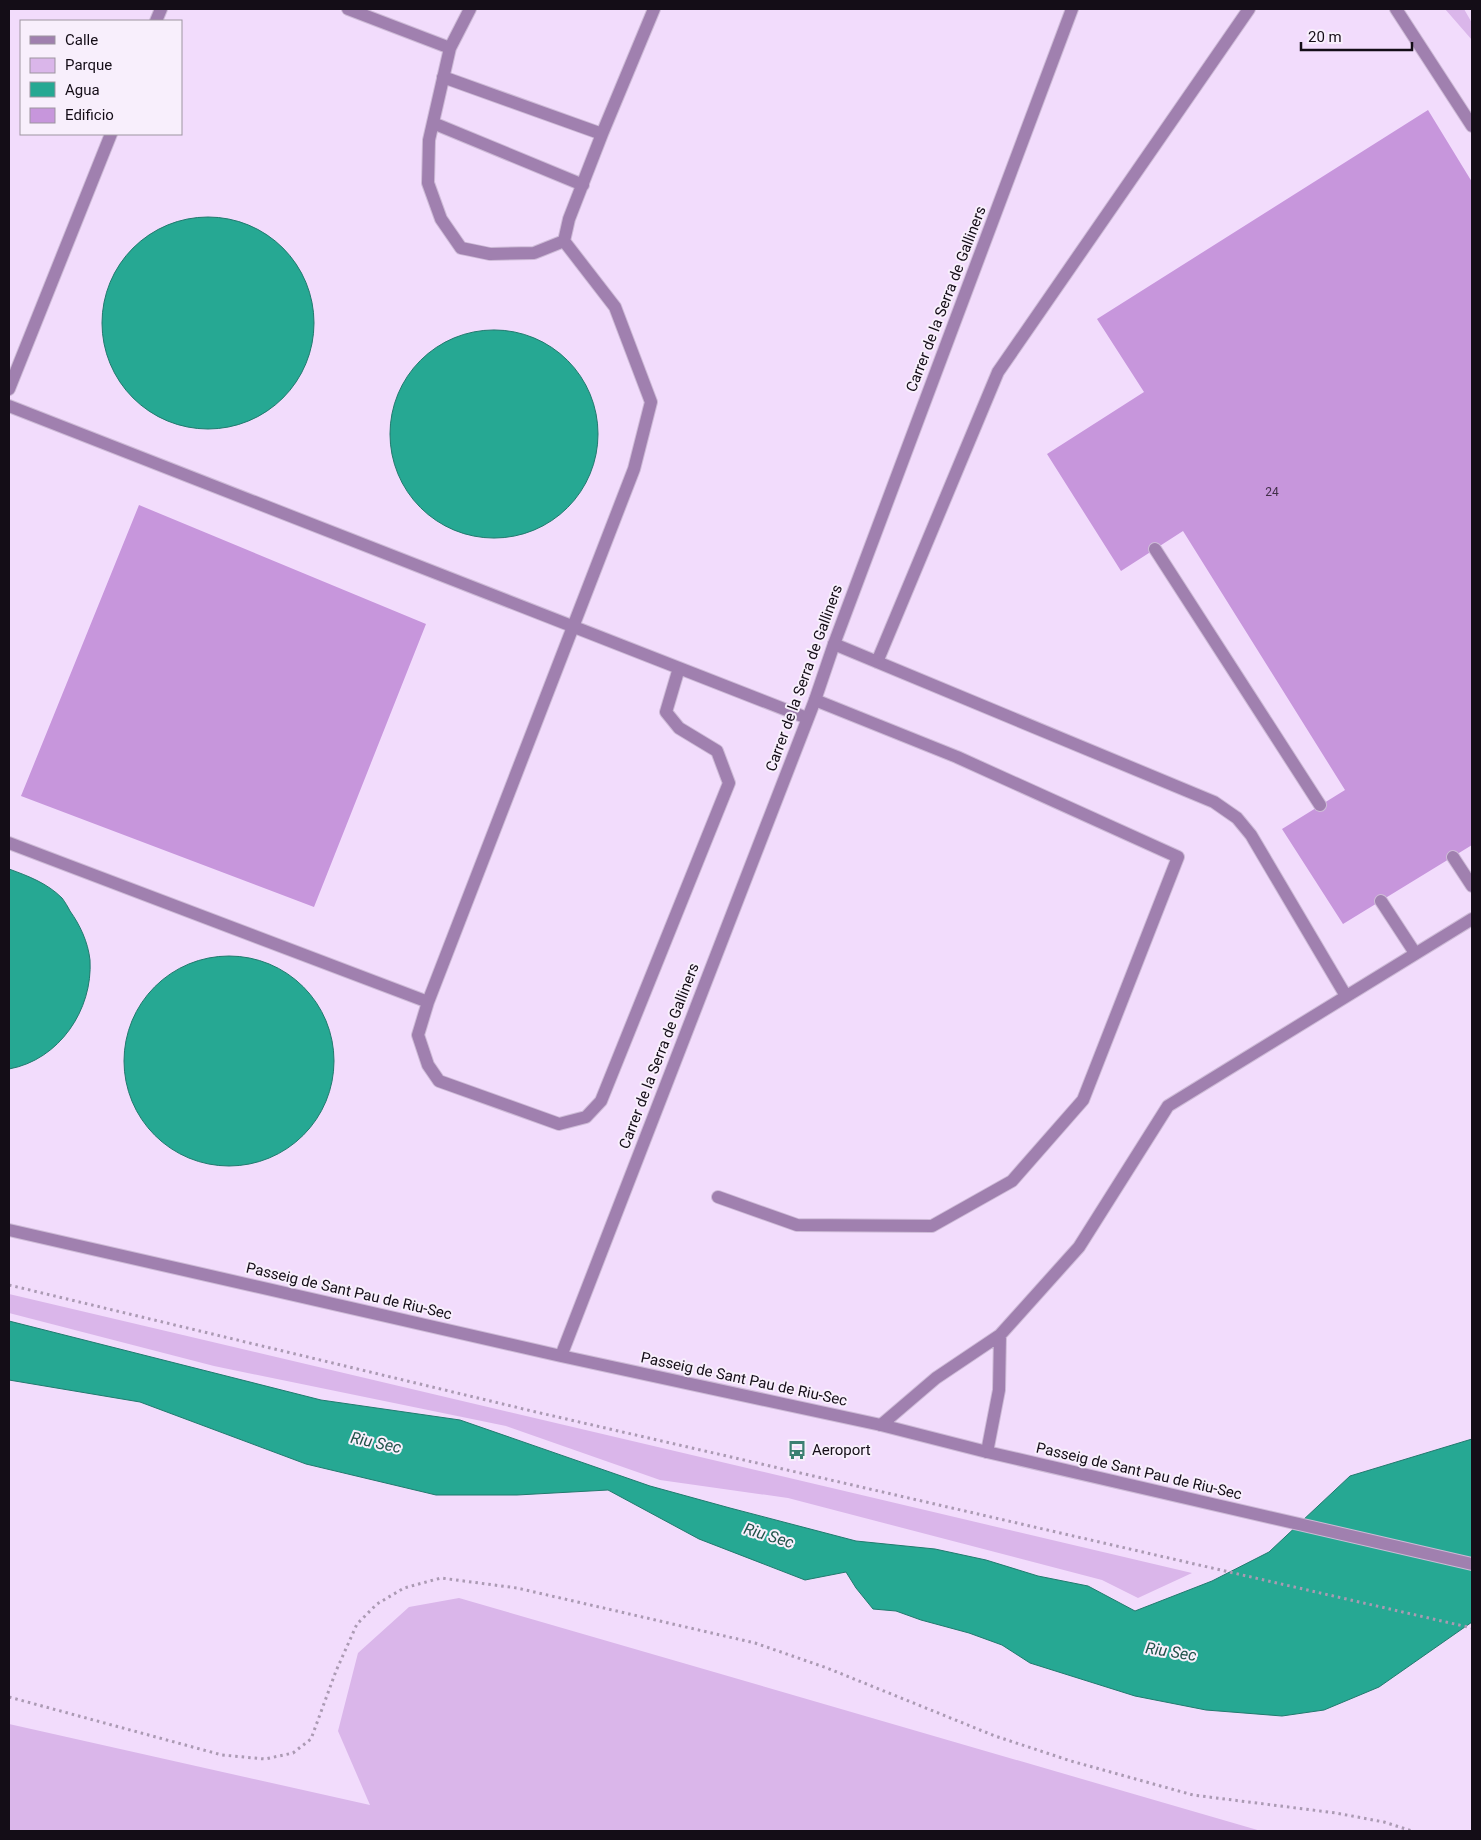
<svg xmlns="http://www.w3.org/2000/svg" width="1481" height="1840" font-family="Roboto,sans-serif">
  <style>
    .green { fill: #dab6ea }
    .water { fill: #26a893; stroke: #217a6e }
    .building { fill: #c796dc }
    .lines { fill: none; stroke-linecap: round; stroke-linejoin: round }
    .service-casing { stroke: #cebbd7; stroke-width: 14 }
    .minor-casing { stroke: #cebbd7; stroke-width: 14 }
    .path { stroke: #ab9ab3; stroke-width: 3; stroke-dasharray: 2.5 4; stroke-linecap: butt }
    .service { stroke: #a080af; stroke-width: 12 }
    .minor { stroke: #a080af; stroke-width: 12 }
    .labels { text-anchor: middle; stroke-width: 4; stroke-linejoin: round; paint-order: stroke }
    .number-label { font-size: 12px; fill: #412f48 }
    .street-label { font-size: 15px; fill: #140d17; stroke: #f8effc }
    .poi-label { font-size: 15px; fill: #140d17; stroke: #f8effc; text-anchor: start }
    .water-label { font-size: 16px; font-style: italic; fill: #21534a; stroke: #f8effc }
  </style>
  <rect width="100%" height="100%" fill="#f2dcfc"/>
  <path class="green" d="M1445 9H1464L1472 23V40Z
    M9 1294 1192 1573 1138 1598 1102 1580 788 1498 660 1480 506 1426 214 1366 9 1313Z
    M459 1598 1261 1831H9V1724L370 1805 338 1731 358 1653 409 1607Z"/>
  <path class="water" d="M102 323a106 106 0 1 1 212 0a106 106 0 1 1-212 0Z
    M390 434a104 104 0 1 1 208 0a104 104 0 1 1-208 0Z
    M9 869C28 876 47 883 62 898 65 902 68 907 70 911 80 925 88 942 90 960 93 1010 59 1060 9 1069Z
    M124 1061a105 105 0 1 1 210 0a105 105 0 1 1-210 0Z
    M9 1321 321 1400 460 1420 650 1486 730 1508 856 1541 935 1549 986 1560 1038 1576 1088 1586 1135 1611 1212 1581 1269 1552 1350 1476 1472 1439V1622L1379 1687 1324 1710 1282 1716 1206 1710 1135 1696 1030 1663 1002 1645 969 1633 921 1620 896 1611 873 1609 856 1588 846 1572 805 1580 699 1539 608 1490 517 1495H436L306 1464 140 1402 9 1380Z"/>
  <path class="building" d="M1428 110 1472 182V845L1343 924 1282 829 1345 790 1183 531 1121 571 1047 454 1144 392 1097 319Z
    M139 505 426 624 314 907 21 796Z"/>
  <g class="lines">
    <g class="service-casing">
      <path id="service" d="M348 9 450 48 470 9
        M1396 9 1472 126
        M156 21 161 9
        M450 48 429 140 428 183 441 219 461 248 490 254 534 253 564 241
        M443 77 602 134
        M433 123 583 185
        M9 389 111 134
        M9 406 807 718
        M1155 549 1320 805
        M834 644 1214 802 1237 818 1251 835 1346 996
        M877 662 998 372 1249 9
        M9 843 428 1002 634 469 651 402 615 307 564 241 569 219 602 134 654 9
        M1453 857 1472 886
        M1381 901 1415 953
        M428 1002 418 1035 428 1065 439 1081 559 1124 586 1117 601 1101 729 783 717 751 679 728 666 712 679 668
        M718 1197 797 1225 932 1226 1012 1181 1083 1100 1178 857 957 757 815 700
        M881 1425 936 1378 1000 1335 1079 1247 1168 1106 1472 919
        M987 1452 999 1390 1000 1335"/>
    </g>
    <g class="minor-casing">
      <path id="minor" d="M9 1230 561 1356 881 1425 987 1452 1472 1564
        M561 1356 815 700 834 644 1072 9"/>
    </g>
    <path class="path" d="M9 1285 536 1412 1472 1628
      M9 1697 222 1755 265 1759 293 1753 311 1739 336 1671 357 1624 377 1604 404 1588 441 1578 517 1588 755 1643 827 1668 995 1736 1071 1761 1193 1795 1336 1813 1384 1822 1412 1831"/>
    <use href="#service" class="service"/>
    <use href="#minor" class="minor"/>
  </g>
  <defs>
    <g id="bus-bare" transform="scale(1.5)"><path d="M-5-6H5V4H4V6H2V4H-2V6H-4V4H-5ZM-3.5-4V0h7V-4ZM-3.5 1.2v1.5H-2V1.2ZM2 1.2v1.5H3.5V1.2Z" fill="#3c7f72" stroke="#f8effc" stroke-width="2.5" paint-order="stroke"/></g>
  </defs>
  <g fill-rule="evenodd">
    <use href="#bus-bare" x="797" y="1450"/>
  </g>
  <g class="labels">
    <g class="number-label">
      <text x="1272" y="496">24</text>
    </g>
    <g class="street-label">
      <text transform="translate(946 299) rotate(-69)" y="5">Carrer de la Serra de Galliners</text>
      <text transform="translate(804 678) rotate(-70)" y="5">Carrer de la Serra de Galliners</text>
      <text transform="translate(659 1056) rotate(-69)" y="5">Carrer de la Serra de Galliners</text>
      <text transform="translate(349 1291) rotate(13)" y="5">Passeig de Sant Pau de Riu-Sec</text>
      <text transform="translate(744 1379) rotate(12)" y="5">Passeig de Sant Pau de Riu-Sec</text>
      <text transform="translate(1139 1471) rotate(13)" y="5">Passeig de Sant Pau de Riu-Sec</text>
    </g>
    <g class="poi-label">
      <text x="812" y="1455">Aeroport</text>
    </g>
    <g class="water-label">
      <text transform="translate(376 1442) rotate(12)" y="6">Riu Sec</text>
      <text transform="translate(769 1535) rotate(17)" y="6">Riu Sec</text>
      <text transform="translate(1171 1651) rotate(9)" y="6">Riu Sec</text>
    </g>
  </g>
  <rect width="1481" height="1840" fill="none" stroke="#140d17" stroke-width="20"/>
  <rect x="20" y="20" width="162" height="115" fill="#f8effc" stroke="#9d95a0"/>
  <rect x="30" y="36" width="25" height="8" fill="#a080af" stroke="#9d95a0"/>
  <text x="65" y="45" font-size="15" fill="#140d17">Calle</text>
  <rect x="30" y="58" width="25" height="15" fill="#dab6ea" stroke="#9d95a0"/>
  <text x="65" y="70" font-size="15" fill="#140d17">Parque</text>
  <rect x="30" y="82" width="25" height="15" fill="#26a893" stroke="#9d95a0"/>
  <text x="65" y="95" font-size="15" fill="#140d17">Agua</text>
  <rect x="30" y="108" width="25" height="15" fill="#c796dc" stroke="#9d95a0"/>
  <text x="65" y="120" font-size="15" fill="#140d17">Edificio</text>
  <path d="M1301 42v8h111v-8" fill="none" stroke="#140d17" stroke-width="2.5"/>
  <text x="1308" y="42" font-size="15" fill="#140d17" stroke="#f8effc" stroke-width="4" paint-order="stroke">20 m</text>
</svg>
